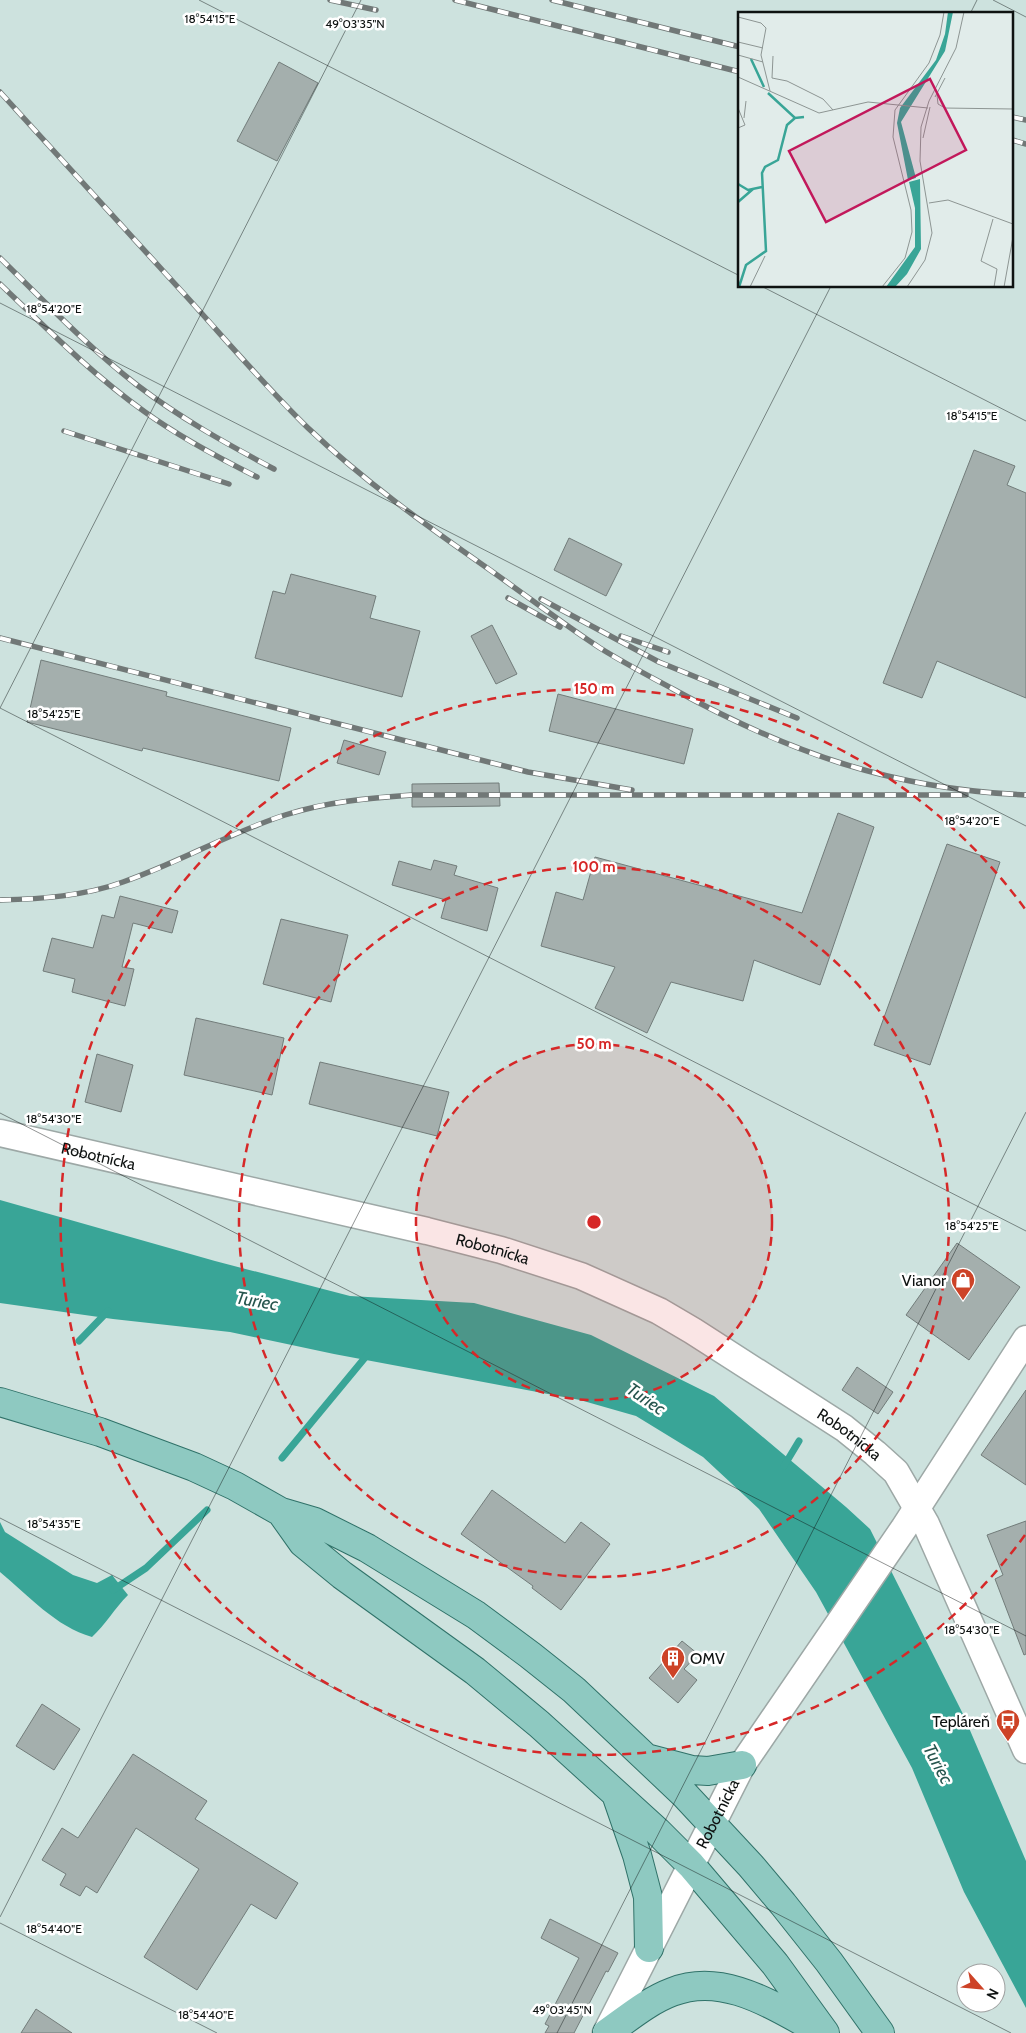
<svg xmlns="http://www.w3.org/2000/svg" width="1026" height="2033" font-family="Cabin,sans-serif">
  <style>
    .built { fill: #cde2de; fill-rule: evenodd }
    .water { fill: #39a597 }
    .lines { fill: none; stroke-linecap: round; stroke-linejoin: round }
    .stream { stroke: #39a597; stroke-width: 7 }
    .building { fill: #a4afad; stroke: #727c7a }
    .minor-casing { stroke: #9da8a6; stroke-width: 29 }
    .primary-casing { stroke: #307269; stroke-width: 30 }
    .minor { stroke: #fff; stroke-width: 26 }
    .primary { stroke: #8ec9c1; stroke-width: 28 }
    .rail-casing { stroke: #717877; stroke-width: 5.5 }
    .rail { stroke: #fff; stroke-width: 4; stroke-dasharray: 11; stroke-linecap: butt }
    .ticks { fill: none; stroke: #0e1211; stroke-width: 1; stroke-opacity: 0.45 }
    .ring { fill: none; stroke: #d62828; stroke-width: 2.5; stroke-dasharray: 9 6 }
    .labels { text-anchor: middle; stroke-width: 5; stroke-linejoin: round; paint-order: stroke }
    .street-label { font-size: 16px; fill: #0e1211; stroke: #fff }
    .poi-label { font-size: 16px; fill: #0e1211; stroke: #fff; text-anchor: end }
    .water-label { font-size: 18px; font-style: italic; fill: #28564f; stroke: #fff }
    .inset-river { fill: none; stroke: #39a597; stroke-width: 2.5 }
    .inset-road { fill: none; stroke: #8d9593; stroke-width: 1 }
    .view { fill: #c2185b; fill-opacity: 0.15; stroke: #c2185b; stroke-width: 2.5 }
    .inset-edge { fill: none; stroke: #0e1211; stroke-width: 2.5 }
    .ticks-label { font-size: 12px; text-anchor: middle; fill: #0e1211; stroke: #fff; stroke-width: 5; stroke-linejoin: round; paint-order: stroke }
    .centre { fill: #d62828; stroke: #fff; stroke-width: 2.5 }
    .ring-label { font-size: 15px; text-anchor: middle; font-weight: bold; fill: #d62828; stroke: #fff; stroke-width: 5; stroke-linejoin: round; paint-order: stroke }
  </style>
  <rect width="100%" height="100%" fill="#e1ecea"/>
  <path class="built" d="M0 0H1026V2033H0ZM740 14H1012V286H740ZM966 1973H996V2003H966Z"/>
  <path class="water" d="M0 1200 215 1261 350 1296 474 1303 591 1335 714 1396 846 1507 870 1529 963 1714 1026 1861V2008L964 1892 912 1768 816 1592 759 1509 703 1457 636 1416 580 1400 334 1354 230 1332 113 1319 0 1303Z
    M0 1522 5 1532 73 1575 97 1583 112 1575 128 1595C114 1609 106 1624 92 1637 56 1627 28 1595 0 1572Z"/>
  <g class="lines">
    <path class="stream" d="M79 1341 108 1311
      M282 1458 368 1354
      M784 1466 799 1441
      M113 1590 146 1568 207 1510"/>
  </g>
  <path class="building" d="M279 62 318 83 277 161 237 141Z
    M974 450 1015 466 1007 485 1026 493V698L937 661 922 698 883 683Z
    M569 538 622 564 606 596 554 570Z
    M291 574 376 596 370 618 420 631 402 697 255 658 273 591 285 594Z
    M492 625 517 674 496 684 471 636Z
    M41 660 167 692 166 696 291 728 279 781 143 748 142 751 27 722Z
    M558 694 693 729 684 764 549 731Z
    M344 740 386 752 379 775 337 763Z
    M499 783 500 806 412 807V784Z
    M838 813 874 827 820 985 754 960 743 1001 671 982 647 1033 595 1008 615 967 541 946 556 892 583 900 595 857 802 913Z
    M947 844 1000 862 930 1065 874 1045Z
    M434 860 457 866 454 875 498 888 487 931 441 918 446 900 392 885 399 861 431 870Z
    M120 896 178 911 172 933 133 923 122 967 134 969 125 1006 72 992 75 979 43 971 52 938 93 948 102 915 114 918Z
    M281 919 348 935 331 1002 263 984Z
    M196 1018 284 1038 272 1095 184 1075Z
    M97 1054 133 1065 121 1112 85 1102Z
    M320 1062 449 1092 437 1136 309 1104Z
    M957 1243 1020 1287 969 1360 906 1315Z
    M857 1367 893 1392 878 1414 842 1390Z
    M1026 1390V1485L981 1455Z
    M492 1490 565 1543 581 1522 610 1544 561 1610 532 1588 533 1586 461 1534Z
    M1026 1521V1654L1024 1655 995 1579 1003 1575 987 1535Z
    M682 1641 698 1654 684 1669 697 1680 678 1703 649 1678Z
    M42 1704 80 1729 54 1770 16 1746Z
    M133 1754 207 1801 195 1819 298 1883 276 1919 251 1904 197 1990 144 1957 199 1869 136 1828 97 1893 86 1886 80 1896 60 1885 66 1874 42 1860 62 1828 78 1838Z
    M550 1919 618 1953 608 1972 606 1971 574 2033H545L549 2026 545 2024 579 1958 541 1938Z
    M36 2009 72 2033H21Z"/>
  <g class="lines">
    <g class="minor-casing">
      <g id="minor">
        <path id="s1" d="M0 1133 427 1231 501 1250 581 1276 659 1311 693 1331 844 1428 875 1453 896 1472 926 1524 1026 1750"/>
        <path id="s2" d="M606 2033 742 1765 904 1528 1026 1339"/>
      </g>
    </g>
    <g class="primary-casing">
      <path id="primary" d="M0 1402 100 1432 194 1467 235 1486 281 1512 315 1522 367 1548 476 1615 530 1655 574 1690 684 1794 751 1866 783 1904 829 1962 880 2033
        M281 1512 303 1543 342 1575 475 1671 539 1724 657 1831 691 1865 775 1964 825 2033
        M650 1759 692 1770 708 1771 742 1765
        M616 1794 637 1855 648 1897 649 1948
        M607 2033C627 2019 648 2001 672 1992 725 1971 776 2008 822 2032"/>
    </g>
    <use href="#minor" class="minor"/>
    <use href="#primary" class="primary"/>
    <g class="rail-casing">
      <path id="rail" d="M330 0 376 10
        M455 0 740 72
        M552 0 740 47
        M0 92C62 160 124 228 186 296 226 340 265 386 308 428 364 481 427 526 490 570 527 596 563 624 600 648 624 663 649 676 673 689 790 753 892 789 1026 795
        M1012 117 1026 120
        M1012 140 1026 144
        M0 258C45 302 88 347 137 385 180 418 227 444 274 469
        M0 284C47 329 93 375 145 412 181 438 219 458 257 477
        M64 431 229 484
        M508 598 560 627
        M541 599 659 662 797 718
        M621 636 668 652
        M0 638 528 772 632 790
        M0 900C42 899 84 896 123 882 178 863 229 833 285 815 326 802 368 798 412 795H966"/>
    </g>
    <use href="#rail" class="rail"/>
  </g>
  <path class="ticks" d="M199 0 740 276M993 0 1026 17M970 14 977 0M761 286 1026 421M0 303 1026 826M0 708 1026 1231M0 708 361 0M0 1113 1026 1636M0 1518 1011 2033M0 1917 831 286M0 1923 217 2033M557 2033 1026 1112"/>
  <circle cx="594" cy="1222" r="178" fill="#d62828" fill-opacity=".12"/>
  <g class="ring">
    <circle cx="594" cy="1222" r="178"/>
    <circle cx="594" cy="1222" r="355"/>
    <path d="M1025 1535A533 533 0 1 1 1025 909"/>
  </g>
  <defs>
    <g id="shop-pin" transform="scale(1.25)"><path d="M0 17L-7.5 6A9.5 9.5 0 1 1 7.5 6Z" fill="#cd4327" stroke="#fff"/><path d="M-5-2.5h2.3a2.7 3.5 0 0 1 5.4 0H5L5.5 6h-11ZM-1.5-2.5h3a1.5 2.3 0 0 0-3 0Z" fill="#fff"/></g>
    <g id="building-pin" transform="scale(1.25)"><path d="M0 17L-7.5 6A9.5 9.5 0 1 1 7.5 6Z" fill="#cd4327" stroke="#fff"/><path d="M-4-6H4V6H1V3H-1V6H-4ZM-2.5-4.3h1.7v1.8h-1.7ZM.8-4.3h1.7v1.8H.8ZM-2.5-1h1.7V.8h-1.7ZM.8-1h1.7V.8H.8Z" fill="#fff"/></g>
    <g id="bus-pin" transform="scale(1.25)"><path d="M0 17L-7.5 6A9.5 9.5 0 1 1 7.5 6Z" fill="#cd4327" stroke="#fff"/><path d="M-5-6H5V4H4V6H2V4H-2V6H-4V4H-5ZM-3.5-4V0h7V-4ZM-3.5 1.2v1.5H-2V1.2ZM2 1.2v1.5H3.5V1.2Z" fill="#fff"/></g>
  </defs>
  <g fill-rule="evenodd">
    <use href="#shop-pin" x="963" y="1280"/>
    <use href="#building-pin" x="673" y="1658"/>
    <use href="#bus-pin" x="1008" y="1721"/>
  </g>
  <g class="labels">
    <g class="street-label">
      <text dy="6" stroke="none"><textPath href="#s1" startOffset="101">Robotnícka</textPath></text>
      <text dy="6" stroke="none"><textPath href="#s1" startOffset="506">Robotnícka</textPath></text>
      <text dy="6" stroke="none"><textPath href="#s1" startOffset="911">Robotnícka</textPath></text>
      <text dy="6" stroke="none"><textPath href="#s2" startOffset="246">Robotnícka</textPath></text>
    </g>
    <g class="poi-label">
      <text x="946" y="1286">Vianor</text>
      <text x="690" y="1664" text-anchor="start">OMV</text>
      <text x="990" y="1727">Tepláreň</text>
    </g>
    <g class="water-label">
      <text transform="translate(257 1301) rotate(10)" y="6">Turiec</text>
      <text transform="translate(646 1399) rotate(34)" y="6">Turiec</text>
      <text transform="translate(938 1764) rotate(62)" y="6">Turiec</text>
    </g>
  </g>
  <g transform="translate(738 12)">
    <rect width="275" height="275" fill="#e1ecea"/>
    <path d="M210 0H215L207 39 163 110 178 166 170 168 159 111 162 96 198 48 207 22ZM182 167 183 237 169 262 157 275H148L177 235V196L171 170Z" fill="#39a597"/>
    <path class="inset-river" d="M13 47 26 75M30 81 57 106 66 105M0 172 10 178 24 175M0 190 15 177M1 275 8 253 28 239 24 161 27 155 40 148 49 113 57 106"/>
    <path class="inset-road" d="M0 5 23 11 28 16 23 43 32 79M0 30 25 36M0 43 25 50M35 44 34 66 49 69 85 87 95 98M0 65 81 101 130 90 190 96M199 83 200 92 207 96M197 85 207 66M0 96 7 113 0 116M206 96 275 97M6 106 8 89M185 126 192 95M191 191 210 188 275 212M255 207 243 249 259 257 256 275M12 275 27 244M144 275 167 246 174 220 173 198 155 125 157 98 191 51 202 23 206 0M169 275 187 248 194 221 182 149 183 115 191 89 218 36 226 0M266 275 275 225"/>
    <path class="view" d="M192 67 228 138 88 210 51 139Z"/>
    <rect width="275" height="275" class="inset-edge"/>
  </g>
  <g class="ticks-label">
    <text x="210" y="23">18°54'15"E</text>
    <text x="355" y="28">49°03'35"N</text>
    <text x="54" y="313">18°54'20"E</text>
    <text x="972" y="420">18°54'15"E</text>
    <text x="54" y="718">18°54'25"E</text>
    <text x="972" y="825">18°54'20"E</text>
    <text x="54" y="1123">18°54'30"E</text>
    <text x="972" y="1230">18°54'25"E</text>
    <text x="54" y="1528">18°54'35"E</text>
    <text x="972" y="1634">18°54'30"E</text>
    <text x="54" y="1933">18°54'40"E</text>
    <text x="562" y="2014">49°03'45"N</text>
    <text x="206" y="2019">18°54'40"E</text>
  </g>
  <circle cx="594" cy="1222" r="8" class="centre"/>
  <g class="ring-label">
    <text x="594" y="694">150 m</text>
    <text x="594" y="872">100 m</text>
    <text x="594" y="1049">50 m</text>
  </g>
  <g transform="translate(981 1988) rotate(117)"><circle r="24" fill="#ffffff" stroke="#9fa0a0"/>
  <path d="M0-4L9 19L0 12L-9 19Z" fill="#cd4327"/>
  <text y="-8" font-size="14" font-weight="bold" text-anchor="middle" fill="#0e1211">N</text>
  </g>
</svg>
